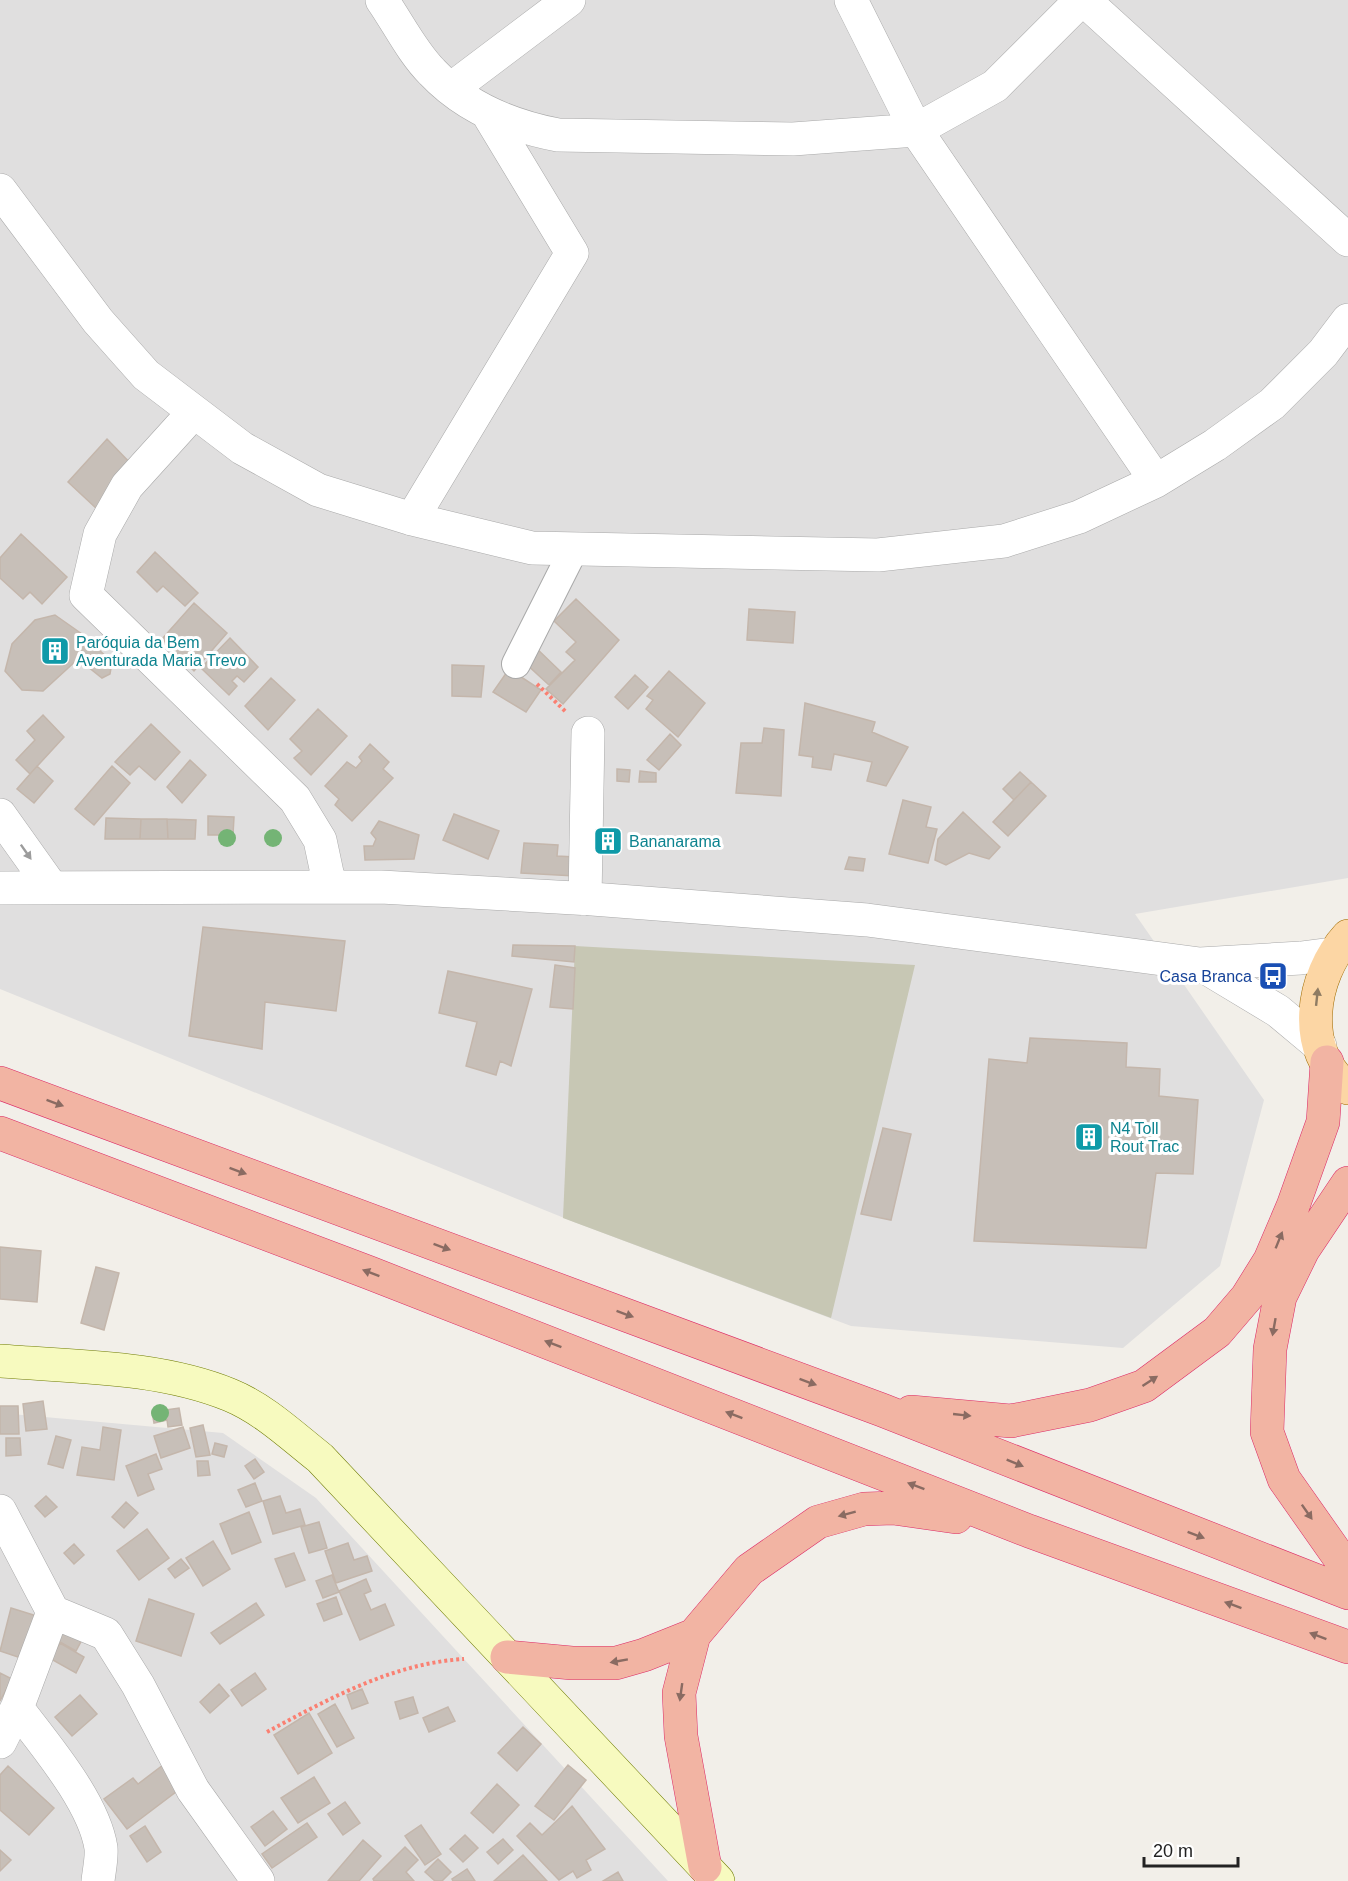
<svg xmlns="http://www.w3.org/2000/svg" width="1348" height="1881" font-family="Helvetica,sans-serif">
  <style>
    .residential { fill: #e0dfdf }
    .construction { fill: #c7c7b4 }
    .building { fill: #c7bfb8; stroke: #c4b6ab; stroke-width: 1.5 }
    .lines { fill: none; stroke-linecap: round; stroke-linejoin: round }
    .pedestrian-casing { stroke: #a9a9a9; stroke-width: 30 }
    .minor-casing { stroke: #a9a9a9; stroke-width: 34 }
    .secondary-casing { stroke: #707d05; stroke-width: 34 }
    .primary-casing { stroke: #a06b00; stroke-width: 34 }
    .trunk-casing { stroke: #dc2a67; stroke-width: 34 }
    .path { stroke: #fa8072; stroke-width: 4; stroke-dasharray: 3 3; stroke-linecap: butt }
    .pedestrian { stroke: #fff; stroke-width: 28 }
    .minor { stroke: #fff; stroke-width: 33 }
    .secondary { stroke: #f7fabf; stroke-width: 33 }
    .primary { stroke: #fcd6a4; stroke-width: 33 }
    .trunk { stroke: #f2b4a3; stroke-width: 33 }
    .tree { fill: #74b475 }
    .oneway { fill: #9c9c9c }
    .oneway2 { fill: #8f7c63 }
    .oneway3 { fill: #8a6b62 }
    .labels { text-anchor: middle; stroke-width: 6; stroke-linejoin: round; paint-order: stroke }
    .culture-label { font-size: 16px; fill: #0d838f; stroke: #fff; text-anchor: start }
    .transit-label { font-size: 16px; fill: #164399; stroke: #fff; text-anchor: end }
  </style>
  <rect width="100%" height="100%" fill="#f2efe9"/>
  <path class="residential" d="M0 0H1348V878L1135 914 1264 1100 1220 1266 1123 1348 851 1326 574 1222 0 989Z
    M0 1413 223 1433 316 1498 668 1881H0Z"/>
  <path class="construction" d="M575 946 915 965 831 1318 563 1218Z"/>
  <path class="building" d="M107 439 136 469 97 509 68 482Z
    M21 534 67 577 42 604 30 592 23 599 0 578V558Z
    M155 552 198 593 185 606 163 586 157 592 137 572Z
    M576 599 619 640 563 704 546 689 575 660 566 652 576 642 554 621Z
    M194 603 227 633 194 671 162 639Z
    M749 609 795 612 793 643 747 640Z
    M55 615 82 634 112 662 110 674 102 678 78 659 43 691 22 690 5 671 12 644 35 620Z
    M230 638 258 667 244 682 237 676 232 681 237 686 229 695 201 668Z
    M533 645 561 672 549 685 523 661Z
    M452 665 484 666 481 697 452 696Z
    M509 669 541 690 526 712 493 692Z
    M669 671 705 703 678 737 646 709 653 700 647 696Z
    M635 675 648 687 628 709 615 697Z
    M271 678 295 700 268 730 245 706Z
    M805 703 875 722 872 732 908 747 886 786 867 781 872 762 834 754 831 770 812 767 813 757 799 755Z
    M318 709 347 736 311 775 294 758 302 751 290 739Z
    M43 715 64 737 30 774 16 760 35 740 27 731Z
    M151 724 180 752 155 780 139 766 130 775 115 762Z
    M764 728 784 730 781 796 736 793 741 743H762Z
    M670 734 681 745 659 770 647 760Z
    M370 744 389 762 383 769 393 778 352 821 335 805 339 799 325 786 347 762 356 768 362 761 359 757Z
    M190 760 206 775 182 803 167 787Z
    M37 766 53 781 34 803 17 789Z
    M112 766 130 783 94 825 75 809Z
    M617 769 630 770 629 782 617 781Z
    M640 771 656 773V782H639Z
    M1020 772 1031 782 1014 800 1003 789Z
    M1031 782 1046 796 1008 836 993 822Z
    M903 800 931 807 926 827 937 829 928 863 889 854Z
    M963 812 1000 847 989 859 969 853 946 865 935 860 938 839Z
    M454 814 499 831 488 859 443 840Z
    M208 816 234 817 233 835H208Z
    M106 818 141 819 140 839H105Z
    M141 819H167L168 839H140Z
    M167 819 196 820 195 839H168Z
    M379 821 419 835 414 859 365 860 364 846H373L376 839 371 833Z
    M599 833 617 835V848L598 846Z
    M524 843 558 845 557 856 575 857V876L521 873Z
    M849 857 865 859 863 871 845 869Z
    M203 927 345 941 336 1011 265 1002 262 1049 189 1036Z
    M513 945 575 946 574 962 512 956Z
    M555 965 575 968 573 1009 550 1007Z
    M448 971 532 989 511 1066 500 1061 496 1075 466 1066 477 1022 439 1013Z
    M1030 1038 1127 1043 1126 1067 1160 1069 1159 1096 1198 1100 1193 1174 1156 1173 1146 1248 974 1241 989 1059 1027 1063Z
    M883 1128 911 1134 891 1220 861 1214Z
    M0 1247 41 1251 37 1302 0 1299Z
    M96 1267 119 1273 104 1330 81 1323Z
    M43 1401 47 1429 26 1431 23 1404Z
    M0 1406H18L19 1434H0Z
    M179 1408 182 1425 168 1427 167 1420 154 1423 152 1412Z
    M203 1425 210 1455 196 1457 190 1428Z
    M103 1427 121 1430 114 1480 77 1475 82 1447 100 1450Z
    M183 1427 190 1448 161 1458 154 1436Z
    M56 1436 71 1440 63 1468 48 1464Z
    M6 1438H20L21 1455 6 1456Z
    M215 1443 227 1446 224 1457 212 1454Z
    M156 1454 162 1469 148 1474 154 1489 138 1496 126 1466Z
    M255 1459 264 1472 254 1479 245 1466Z
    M197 1461H208L210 1475 198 1476Z
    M255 1483 262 1501 246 1507 238 1490Z
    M46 1496 57 1507 45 1517 35 1506Z
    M280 1496 286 1513 300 1509 305 1525 273 1534 263 1501Z
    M126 1502 138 1513 124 1528 112 1517Z
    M249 1512 261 1542 232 1554 220 1524Z
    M319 1522 327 1548 309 1553 301 1527Z
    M147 1529 169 1558 139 1580 117 1551Z
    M213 1541 230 1569 203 1586 186 1558Z
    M348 1543 354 1560 367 1556 372 1571 336 1583 325 1551Z
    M74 1544 84 1555 74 1564 64 1553Z
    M294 1553 305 1580 286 1587 275 1559Z
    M181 1559 189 1568 175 1578 168 1569Z
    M332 1575 339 1592 323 1598 316 1581Z
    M366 1579 371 1591 364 1594 371 1610 385 1604 394 1625 360 1640 339 1591Z
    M336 1597 342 1614 324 1621 317 1604Z
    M149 1599 194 1614 181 1656 136 1641Z
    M256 1603 264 1615 220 1644 211 1633Z
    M11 1608 40 1617 27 1660 0 1651Z
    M60 1622 84 1636 76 1651 51 1637Z
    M60 1643 84 1657 76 1673 51 1659Z
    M0 1673 12 1679 0 1701Z
    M255 1673 266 1689 242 1706 231 1690Z
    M219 1684 229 1696 210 1713 200 1702Z
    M362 1689 368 1703 352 1709 347 1695Z
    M80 1695 97 1714 72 1736 55 1717Z
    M413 1697 418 1713 400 1719 395 1702Z
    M335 1704 354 1738 337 1747 318 1714Z
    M448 1707 455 1721 429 1732 423 1718Z
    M309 1713 332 1753 298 1774 274 1735Z
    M523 1727 541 1744 517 1771 498 1753Z
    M167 1762 185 1785 127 1829 104 1799 133 1778 138 1784Z
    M568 1765 586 1780 554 1820 535 1806Z
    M8 1766 54 1808 29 1835 0 1810V1775Z
    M314 1777 330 1803 298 1823 281 1798Z
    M497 1784 519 1805 493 1833 471 1813Z
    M345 1802 360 1823 343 1835 328 1814Z
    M572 1806 605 1849 586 1860 591 1870 577 1878 573 1871 559 1880 517 1836 530 1823 542 1835Z
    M273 1811 287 1829 265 1846 251 1827Z
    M307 1823 317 1837 272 1868 262 1854Z
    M421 1825 441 1854 425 1865 405 1836Z
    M145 1826 161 1852 147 1862 130 1836Z
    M465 1835 478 1848 463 1862 450 1849Z
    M503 1839 513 1850 498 1864 487 1852Z
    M363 1840 381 1856 359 1881H328Z
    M405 1847 418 1860 406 1872 414 1881H374L373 1879Z
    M0 1850 11 1860 0 1871Z
    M523 1855 547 1881H494Z
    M438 1859 451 1872 442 1881H435L425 1872Z
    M467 1869 475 1881H453L452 1879Z
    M618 1872 623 1881H603Z"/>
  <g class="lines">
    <g class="pedestrian-casing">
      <path id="pedestrian" d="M516 664 574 549"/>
    </g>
    <g class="minor-casing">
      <path id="minor" d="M382 0C398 23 412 52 432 72 466 108 511 126 558 135L793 139 916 130 995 86 1081 0
        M851 0 916 130 1156 481
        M1084 0 1348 240
        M451 89 569 0
        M0 190 98 321 146 375 242 448 318 490 412 519 532 548 878 555 1004 541 1079 517 1156 481 1215 445 1272 404 1323 353 1348 320
        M194 412 127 486 100 534 86 595 295 799 320 840 330 887
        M412 519 572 253 488 114
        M0 815 52 888
        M0 888 381 887 592 899 867 920 1200 964 1301 958 1332 954
        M585 899 588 733
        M1200 964 1278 1011 1320 1046
        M0 1511 53 1612 106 1634 138 1685 193 1790 258 1881
        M17 1708C45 1745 94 1802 101 1848 102 1858 99 1871 98 1881
        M0 1742 17 1708 53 1612"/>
    </g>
    <g class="secondary-casing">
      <path id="secondary" d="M0 1361C76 1367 159 1366 230 1395 264 1409 292 1436 320 1458L718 1881"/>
    </g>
    <g class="primary-casing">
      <path id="primary" d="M1348 936C1311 976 1299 1051 1348 1088"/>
    </g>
    <g class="trunk-casing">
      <path id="trunk" d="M0 1083 882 1410 1348 1593
        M0 1133 370 1273 1029 1531 1348 1647
        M1348 1183 1303 1250 1280 1297 1270 1349 1267 1432 1284 1479 1348 1570
        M911 1412 1011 1421 1090 1405 1144 1386 1217 1332 1247 1297 1270 1260 1293 1206 1323 1122 1327 1062
        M694 1635 679 1693 681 1736 705 1867
        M507 1657 572 1663H616L644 1655 694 1635 749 1570 818 1522 864 1509 893 1508 956 1517"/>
    </g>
    <path class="path" d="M537 684 566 712
      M267 1732C328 1699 394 1663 464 1659"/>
    <use href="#pedestrian" class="pedestrian"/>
    <use href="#minor" class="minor"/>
    <use href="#secondary" class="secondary"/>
    <use href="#primary" class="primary"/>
    <use href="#trunk" class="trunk"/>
  </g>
  <g class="tree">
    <circle cx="227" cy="838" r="9"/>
    <circle cx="273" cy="838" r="9"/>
    <circle cx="160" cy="1413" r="9"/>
  </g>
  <defs><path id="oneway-solid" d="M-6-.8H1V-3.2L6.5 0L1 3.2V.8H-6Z" transform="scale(1.5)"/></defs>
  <use class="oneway" href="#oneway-solid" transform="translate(26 852) rotate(55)"/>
  <use class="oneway2" href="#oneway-solid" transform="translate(1317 997) rotate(-84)"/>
  <g class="oneway3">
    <use href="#oneway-solid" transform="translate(55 1103) rotate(20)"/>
    <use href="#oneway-solid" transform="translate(238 1171) rotate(20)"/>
    <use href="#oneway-solid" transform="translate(1279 1240) rotate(-68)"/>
    <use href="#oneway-solid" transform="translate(442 1247) rotate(20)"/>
    <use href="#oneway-solid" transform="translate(371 1273) rotate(-159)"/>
    <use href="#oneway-solid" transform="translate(625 1314) rotate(20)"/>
    <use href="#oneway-solid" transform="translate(1274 1327) rotate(100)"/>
    <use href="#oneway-solid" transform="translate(553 1344) rotate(-159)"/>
    <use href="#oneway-solid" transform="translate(1150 1381) rotate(-33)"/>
    <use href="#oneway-solid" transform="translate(808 1382) rotate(20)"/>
    <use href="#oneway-solid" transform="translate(734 1415) rotate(-159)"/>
    <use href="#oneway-solid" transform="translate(962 1415) rotate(6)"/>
    <use href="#oneway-solid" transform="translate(1015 1463) rotate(22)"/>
    <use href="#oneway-solid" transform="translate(916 1486) rotate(-159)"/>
    <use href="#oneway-solid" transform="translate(1307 1512) rotate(55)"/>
    <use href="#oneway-solid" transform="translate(847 1514) rotate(165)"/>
    <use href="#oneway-solid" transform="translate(1196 1535) rotate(21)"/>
    <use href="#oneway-solid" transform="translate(1233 1605) rotate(-160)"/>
    <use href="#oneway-solid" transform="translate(1318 1636) rotate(-159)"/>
    <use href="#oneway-solid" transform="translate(619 1661) rotate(170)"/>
    <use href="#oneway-solid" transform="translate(681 1692) rotate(98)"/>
  </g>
  <defs>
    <g id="building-square" transform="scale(1.5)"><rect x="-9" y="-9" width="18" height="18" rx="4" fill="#0f9aa8" stroke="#fff"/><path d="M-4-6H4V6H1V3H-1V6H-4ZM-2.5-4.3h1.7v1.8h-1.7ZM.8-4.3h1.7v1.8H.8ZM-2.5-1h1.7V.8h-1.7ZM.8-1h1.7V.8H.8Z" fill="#fff"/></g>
    <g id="bus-square" transform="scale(1.5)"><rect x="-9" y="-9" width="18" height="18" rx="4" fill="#1a4fb4" stroke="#fff"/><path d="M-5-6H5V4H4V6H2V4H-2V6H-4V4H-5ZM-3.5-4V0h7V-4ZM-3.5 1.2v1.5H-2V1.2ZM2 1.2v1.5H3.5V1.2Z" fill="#fff"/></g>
  </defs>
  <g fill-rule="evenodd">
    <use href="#building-square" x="55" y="651"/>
    <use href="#building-square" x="608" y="841"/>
    <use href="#bus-square" x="1273" y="976"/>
    <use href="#building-square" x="1089" y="1137"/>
  </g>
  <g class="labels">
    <g class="culture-label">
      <text x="76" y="648">Paróquia da Bem<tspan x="76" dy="18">Aventurada Maria Trevo</tspan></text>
      <text x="629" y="847">Bananarama</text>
      <text x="1110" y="1134">N4 Toll<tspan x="1110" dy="18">Rout Trac</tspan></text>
    </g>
    <g class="transit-label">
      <text x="1252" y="982">Casa Branca</text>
    </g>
  </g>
  <path d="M1144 1857v9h94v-9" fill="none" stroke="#222222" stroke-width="3"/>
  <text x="1153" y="1857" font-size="18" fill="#222222" stroke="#ffffff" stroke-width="4.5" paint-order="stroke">20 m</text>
</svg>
